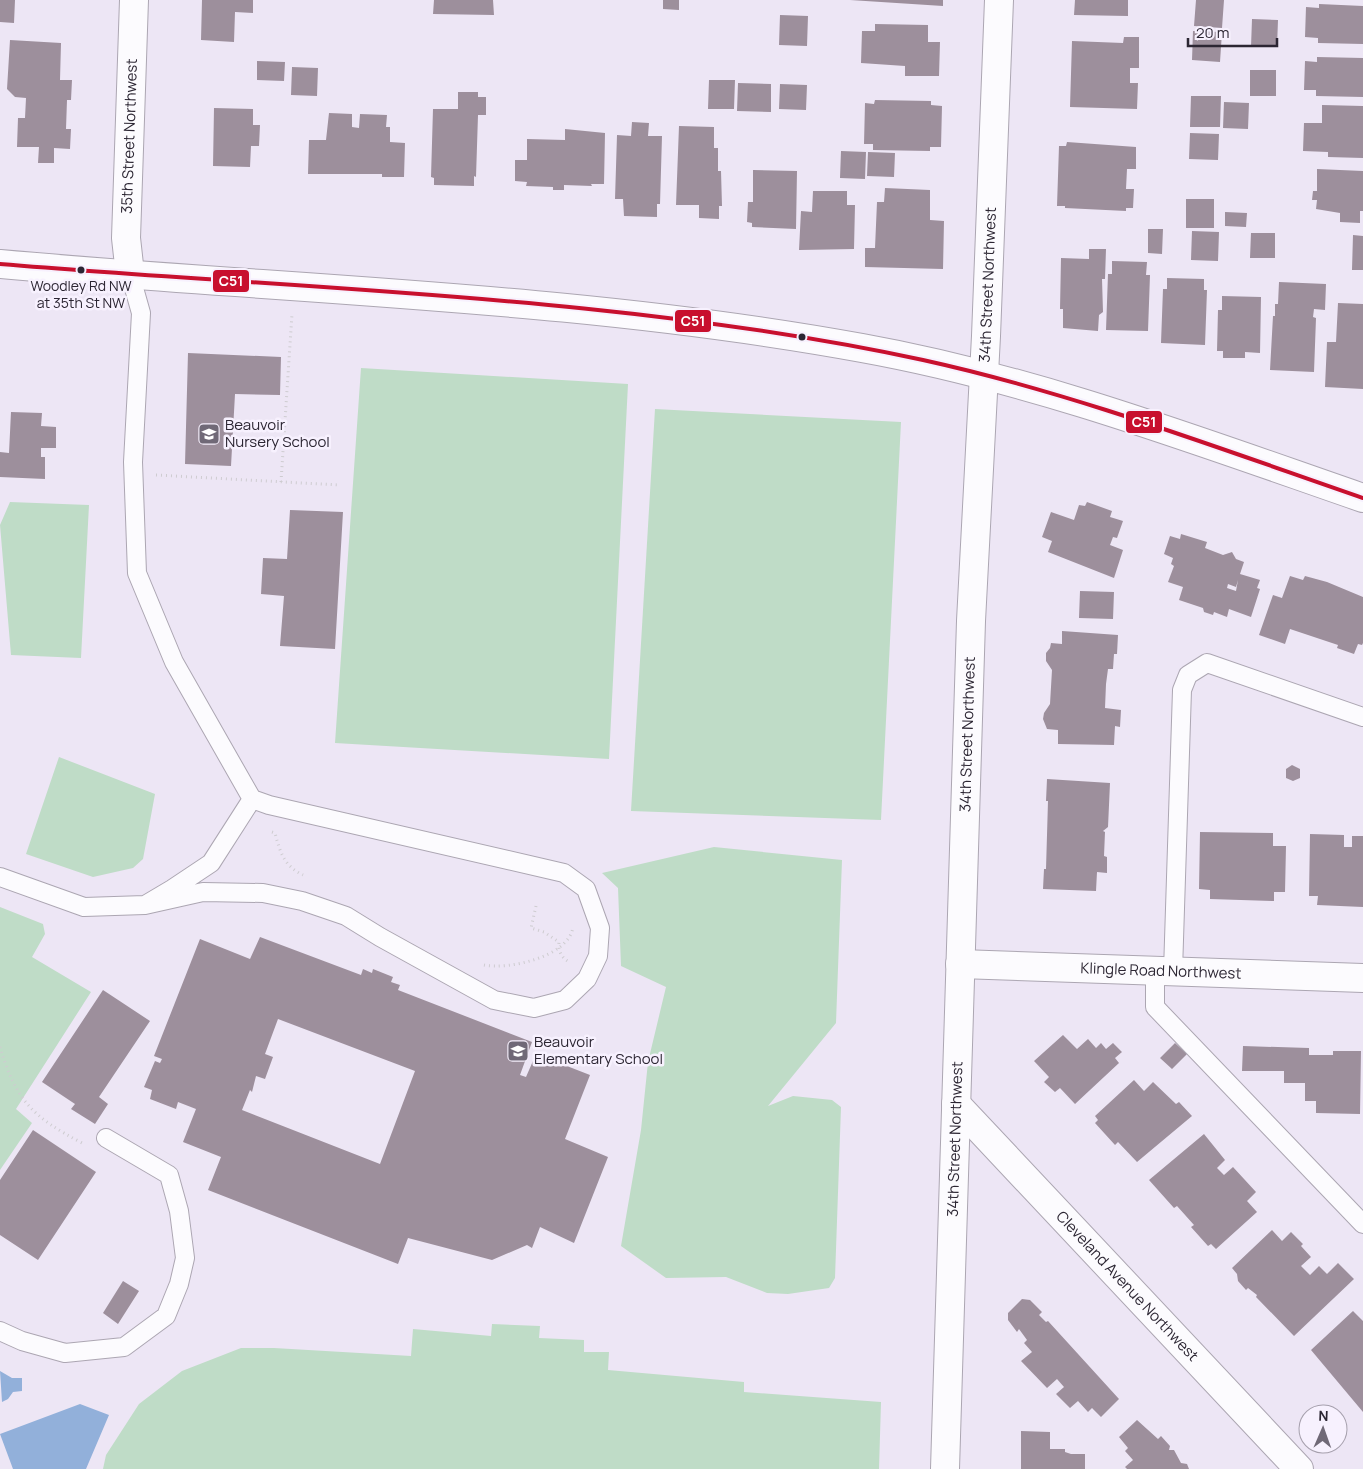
<svg xmlns="http://www.w3.org/2000/svg" width="1363" height="1469" font-family="Manrope,sans-serif">
  <style>
    .green { fill: #bfdcc7 }
    .water { fill: #92b0da }
    .building { fill: #9d8f9c; fill-rule: evenodd }
    .lines { fill: none; stroke-linecap: round; stroke-linejoin: round }
    .lane-casing { stroke: #aca6b2; stroke-width: 20 }
    .street-casing { stroke: #aca6b2; stroke-width: 30 }
    .secondary-casing { stroke: #aca6b2; stroke-width: 30 }
    .path { stroke: #ceccd0; stroke-width: 3; stroke-dasharray: 1 4; stroke-linecap: butt }
    .lane { stroke: #fcfbfe; stroke-width: 18 }
    .street { stroke: #fcfbfe; stroke-width: 28 }
    .secondary { stroke: #fcfbfe; stroke-width: 28 }
    .bus-1-casing { stroke: #f7f1fe; stroke-width: 8 }
    .bus-1 { stroke: #c8102e; stroke-width: 4 }
    .bus-dot { fill: #2c2633; stroke: #f7f1fe; stroke-width: 2 }
    .labels { text-anchor: middle; stroke-width: 5; stroke-linejoin: round; paint-order: stroke }
    .bus-label { font-size: 14px; fill: #2c2633; stroke: #f7f1fe }
    .street-label { font-size: 15px; fill: #2c2633; stroke: #f7f1fe }
    .poi-label { font-size: 15px; fill: #2c2633; stroke: #f7f1fe; text-anchor: start }
    .line-badge { stroke: #f7f1fe; stroke-width: 2 }
    .badge-label { font-size: 14px; text-anchor: middle; font-weight: bold; fill: #fff }
  </style>
  <rect width="100%" height="100%" fill="#ede6f5"/>
  <path class="green" d="M361 368 628 384 609 759 335 743Z
    M655 409 901 422 881 820 631 811Z
    M10 502 89 505 81 658 11 655 0 525Z
    M59 757 155 794 143 859 133 868 93 877 26 854Z
    M714 847 842 860 836 1023 768 1106 793 1096 832 1100 841 1107 835 1278 829 1288 788 1294 767 1293 726 1277 666 1278 621 1246 641 1130 648 1062 666 987 621 966 618 888 602 873Z
    M0 907 43 924 45 934 32 957 91 992 16 1109 32 1123 0 1170Z
    M492 1324 540 1326 539 1338 584 1340V1352H609L608 1370 744 1382V1392L881 1402 879 1469H103L106 1455 139 1404 182 1371 241 1348H274L411 1356 413 1329 491 1336Z"/>
  <path class="water" d="M0 1371 12 1378H22V1391L13 1392 8 1399 2 1402Z
    M80 1404 109 1415 86 1469H13L0 1434Z"/>
  <path class="building" d="M0 0H15L14 23 0 22Z
    M202 0H253V13L235 12 234 42 201 40Z
    M434 0H493L494 15 433 14Z
    M663 0H679V10L663 9Z
    M850 0H943V6Z
    M1075 0H1128V16L1074 15Z
    M1196 0H1224L1222 28 1194 26Z
    M1319 4 1363 6V44L1318 43V38L1305 37 1306 7 1319 8Z
    M780 15 808 16 807 46 779 45Z
    M1252 19 1278 20 1277 47H1251Z
    M875 24 928 25V42H940L939 76H905V66L861 63 862 31H875Z
    M1193 31 1222 32 1220 62 1192 60Z
    M1124 37H1139V68H1130V83H1138L1137 109 1070 107 1072 41 1123 43Z
    M10 40 61 43 60 80H72L71 100H67L66 129H71L70 149 54 148V163H38L39 147H17L18 118H25L26 98 15 97 7 89Z
    M1317 57 1363 58V97L1316 96V90H1304L1305 61 1317 62Z
    M257 61 285 62 284 81 257 80Z
    M292 67 318 68 317 96 291 95Z
    M1250 70H1276V96H1250Z
    M709 80H735L734 109H708Z
    M738 83 771 84V112L737 111Z
    M780 84 807 85 806 110 779 109Z
    M458 92H478V97H486V115H478L476 177 474 176V186L434 185V178L431 177 433 109H458Z
    M1191 96H1221L1220 127H1190Z
    M875 100 931 101V105L942 106 941 147H930V151L873 150V144H864L865 103 874 104Z
    M1224 102 1249 103 1248 129 1223 128Z
    M1322 105 1363 106V158L1328 157V152L1303 151 1304 123H1322Z
    M214 108 253 109V125H260L259 146H251L250 167 213 166Z
    M329 113 352 114V127L359 128 360 114 387 115 386 127H390V142L405 143 404 177H382V174H308L309 140H326Z
    M632 122 649 123 648 136H662L660 204H657V217L624 216 623 199H615L617 135 631 136Z
    M679 126 714 127V148H718V171H721L722 206H719V219L699 218V205H676Z
    M565 129 605 133 604 184H591L592 186 564 185V190H553V187L526 186 527 182 515 181V160H527V139L565 140Z
    M1190 133 1219 134 1218 160 1189 159Z
    M1067 142 1136 147V169H1127L1126 189H1134L1133 208H1126V211L1065 208V206H1057L1059 146H1066Z
    M841 151 866 152 865 179 840 178Z
    M868 152 895 153 894 177 867 176Z
    M1317 169 1363 171V211H1360V223L1340 222V213L1316 209 1317 200H1312L1313 191H1317Z
    M753 170 797 171 796 229 752 227V223L747 222 748 202H753Z
    M885 188 930 190V220L944 221 943 269 865 267V248H875L877 202H884Z
    M813 191H847V205H855L854 249 799 250 801 211 812 212Z
    M1186 199H1214V228H1186Z
    M1225 212 1247 213 1246 227 1225 226Z
    M1148 229H1163L1162 254 1148 253Z
    M1192 231 1219 232 1218 261 1191 260Z
    M1251 233H1275V258H1250Z
    M1353 235 1363 236V270H1352Z
    M1089 249H1106L1105 279H1102L1103 312 1099 315 1098 331 1063 328V309H1060L1061 258 1089 259Z
    M1112 261 1147 262 1146 275H1150L1148 331 1106 330 1108 274H1112Z
    M1167 278 1204 279V290H1207L1205 345 1161 343 1163 289H1167Z
    M1279 282 1326 284 1325 310 1314 309 1313 317 1316 318 1314 372 1270 370 1273 316H1275V304H1278Z
    M1222 296 1261 297 1260 353 1245 352V358H1223V351H1217L1218 310H1222Z
    M1338 303 1363 304V389L1325 387 1327 342H1336Z
    M188 353 281 357 280 395 235 394 231 466 185 464Z
    M11 412 42 413 41 426 56 427V448H41V457H45V479L0 477V452L9 453Z
    M1087 502 1112 511 1110 517 1123 521 1117 538 1113 537 1110 545 1123 550 1114 578 1048 552 1052 541 1042 537 1051 512 1074 520 1079 505 1085 506Z
    M290 510 343 512 335 649 280 646 284 596 261 594 263 558 287 559Z
    M1181 534 1207 542 1205 548 1223 555 1232 552 1236 559 1244 562 1240 574 1260 580 1257 588 1260 589 1251 617 1229 609 1227 617 1214 612 1213 615 1204 612 1203 608 1179 600 1183 587 1168 582 1174 566 1171 564 1173 558 1164 554 1170 536 1180 539ZM1238 580 1236 591 1227 588 1228 584 1236 587Z
    M1290 576 1303 580 1305 576 1327 582 1363 597V643L1362 645 1358 644 1354 654 1337 648 1338 645 1290 629 1285 644 1259 635 1273 595 1282 598Z
    M1080 591 1114 592 1113 619 1079 618Z
    M1062 631 1118 635 1117 654H1114L1113 669H1108L1106 684 1105 708 1121 710 1120 727 1115 726 1114 745 1058 744V730L1047 729 1043 719 1044 713 1050 704 1052 670 1046 661V653L1050 648 1051 643 1062 644Z
    M1292 765 1300 769V778L1293 781 1286 778V769Z
    M1047 779 1110 783 1108 827 1103 831 1105 832 1104 856 1107 857V873L1097 872 1096 891 1043 889 1044 869H1046L1048 801H1046Z
    M1200 832 1273 833V846H1286L1285 892H1274V901L1210 899V890L1199 889Z
    M1310 834 1344 835V847H1352V836H1363V907L1317 905 1318 896H1309Z
    M260 937 361 975 363 969 372 973 373 969 393 977 391 982 400 985 398 990 532 1042 520 1075 526 1077 536 1054 590 1075 565 1139 608 1157 574 1243 540 1227 532 1248 527 1245 492 1260 408 1238 398 1264 208 1190 221 1157 183 1142 196 1109 178 1102 176 1109 150 1099 152 1090 144 1087 155 1061 160 1063 162 1059 154 1056 200 939 250 959ZM278 1019 415 1071 380 1164 242 1110 250 1090 252 1092 256 1076 265 1079 273 1057 265 1054Z
    M103 990 150 1021 99 1097 108 1104 95 1124 71 1109 75 1104 42 1082Z
    M1063 1035 1077 1049 1088 1039 1096 1048 1101 1043 1106 1049 1113 1043 1122 1052 1115 1058 1119 1063 1075 1104 1060 1088 1055 1092 1044 1082 1049 1077 1034 1061Z
    M1175 1043 1187 1054 1172 1069 1160 1058Z
    M1243 1046 1309 1048V1055H1333V1051H1361L1360 1114 1316 1113V1101H1305V1083H1284V1071H1242Z
    M1134 1080 1144 1091 1153 1082 1176 1104 1179 1102 1192 1116 1137 1162 1118 1142 1115 1145 1095 1123 1098 1120 1095 1116Z
    M33 1130 96 1172 38 1260 0 1235V1180Z
    M1204 1134 1225 1160 1217 1168 1224 1175 1233 1167 1256 1192 1247 1201 1257 1212 1216 1249 1211 1244 1208 1246 1191 1227 1194 1225 1177 1206 1174 1208 1149 1180Z
    M1272 1230 1282 1241 1291 1232 1303 1244 1301 1246 1311 1257 1301 1266 1310 1275 1319 1266 1327 1274 1338 1263 1354 1279 1294 1336 1256 1297 1257 1295 1248 1288 1246 1290 1238 1281 1237 1274 1232 1268Z
    M123 1281 139 1291 118 1324 103 1313Z
    M1022 1299 1030 1300 1042 1312 1039 1315 1046 1322 1048 1321 1119 1399 1101 1417 1092 1408 1088 1412 1078 1401 1070 1408 1056 1394 1064 1387 1057 1379 1047 1388 1021 1361 1032 1352 1024 1343 1027 1340 1019 1329 1017 1332 1008 1320V1313Z
    M1353 1311 1363 1321V1412L1311 1350Z
    M1137 1420 1158 1439 1161 1436 1170 1446 1169 1450H1174L1181 1463 1187 1464 1189 1469H1127L1125 1467 1133 1460 1125 1451 1128 1448 1119 1437Z
    M1021 1431 1050 1432V1449H1065V1452L1071 1454H1085V1469H1021Z"/>
  <g class="lines">
    <g class="lane-casing">
      <path id="lane" d="M130 274 141 313 133 462 137 573 174 662 252 799 269 805 564 873 586 889 600 928 598 956 587 979 565 1000 534 1008 494 1000 380 937 346 916 302 901 263 893 203 892 145 905
        M0 877 84 907 145 905 172 889 211 863 252 799
        M1155 970V1007L1363 1224
        M1173 971 1182 690 1188 675 1207 663 1363 717
        M0 1331 22 1341 65 1353 124 1347 166 1316 179 1284 185 1258 179 1211 169 1175 106 1138"/>
    </g>
    <g class="street-casing">
      <g id="street">
        <path d="M0 264C287 290 578 296 862 348 1034 379 1198 441 1363 498"/>
        <path id="s1" d="M130 274 126 238 134 0"/>
        <path id="s2" d="M960 964 1363 978"/>
      </g>
    </g>
    <g class="secondary-casing">
      <g id="secondary">
        <path id="s3" d="M956 1104 1299 1469"/>
        <path id="s4" d="M945 1469 971 621 986 336 999 0"/>
      </g>
    </g>
    <path class="path" d="M156 475 339 485
      M281 482 292 314
      M272 832 275 833C280 852 284 866 303 875
      M536 906 531 928 544 932 559 942C558 951 561 957 569 962
      M484 965C508 970 569 957 573 927
      M0 1047C16 1101 33 1117 82 1143"/>
    <use href="#lane" class="lane"/>
    <use href="#street" class="street"/>
    <use href="#secondary" class="secondary"/>
    <g class="bus-1-casing">
      <path id="bus-1" d="M0 264C308 290 621 295 923 360 1073 393 1218 448 1363 498"/>
    </g>
    <use href="#bus-1" class="bus-1"/>
  </g>
  <defs>
    <g id="school-square" transform="scale(1.125)"><rect x="-9" y="-9" width="18" height="18" rx="4" fill="#706977" stroke="#f7f1fe"/><path d="M0-5L7-2L0 1L-7-2ZM-4 1L0 2.5L4 1V4Q0 6-4 4Z" fill="#fff"/></g>
  </defs>
  <g fill-rule="evenodd">
    <use href="#school-square" x="209" y="434"/>
    <use href="#school-square" x="518" y="1051"/>
  </g>
  <g class="bus-dot">
    <circle cx="81" cy="270" r="4.5"/>
    <circle cx="802" cy="337" r="4.5"/>
  </g>
  <g class="labels">
    <g class="bus-label">
      <text x="81" y="291">Woodley Rd NW<tspan x="81" dy="17">at 35th St NW</tspan></text>
    </g>
    <g class="street-label">
      <text dy="5" stroke="none"><textPath href="#s1" startOffset="138">35th Street Northwest</textPath></text>
      <text dy="5" stroke="none"><textPath href="#s4" startOffset="1185">34th Street Northwest</textPath></text>
      <text dy="5" stroke="none"><textPath href="#s4" startOffset="735">34th Street Northwest</textPath></text>
      <text dy="5" stroke="none"><textPath href="#s2" startOffset="201">Klingle Road Northwest</textPath></text>
      <text dy="5" stroke="none"><textPath href="#s4" startOffset="330">34th Street Northwest</textPath></text>
      <text dy="5" stroke="none"><textPath href="#s3" startOffset="250">Cleveland Avenue Northwest</textPath></text>
    </g>
    <g class="poi-label">
      <text x="225" y="430">Beauvoir<tspan x="225" dy="17">Nursery School</tspan></text>
      <text x="534" y="1047">Beauvoir<tspan x="534" dy="17">Elementary School</tspan></text>
    </g>
  </g>
  <g class="line-badge">
    <rect x="212" y="269" width="38" height="24" rx="5" fill="#c8102e"/>
    <rect x="674" y="309" width="38" height="24" rx="5" fill="#c8102e"/>
    <rect x="1125" y="410" width="38" height="24" rx="5" fill="#c8102e"/>
  </g>
  <g class="badge-label">
    <text x="231" y="286">C51</text>
    <text x="693" y="326">C51</text>
    <text x="1144" y="427">C51</text>
  </g>
  <g transform="translate(1323 1429) rotate(2)"><circle r="24" fill="#f7f1fe" stroke="#a6a0ad"/>
  <path d="M0-4L9 19L0 12L-9 19Z" fill="#706977"/>
  <text y="-8" font-size="14" font-weight="bold" text-anchor="middle" fill="#2c2633">N</text>
  </g>
  <path d="M1188 38v8h89v-8" fill="none" stroke="#2c2633" stroke-width="2.5"/>
  <text x="1196" y="38" font-size="15" fill="#2c2633" stroke="#f7f1fe" stroke-width="4" paint-order="stroke">20 m</text>
</svg>
